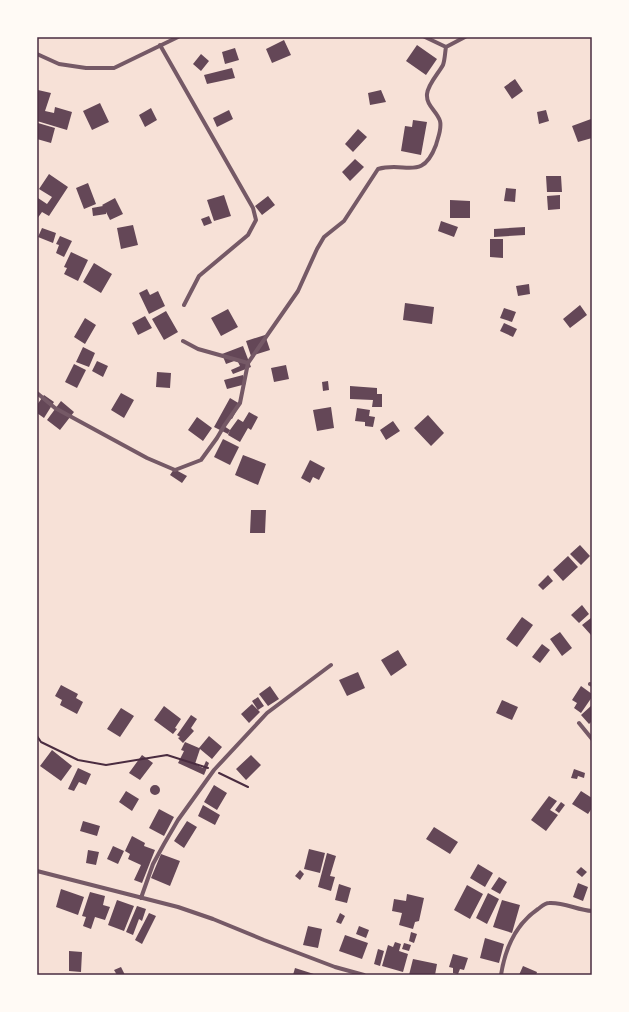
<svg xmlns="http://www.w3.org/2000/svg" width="629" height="1012" font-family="Lora,serif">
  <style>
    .building { fill: #644757 }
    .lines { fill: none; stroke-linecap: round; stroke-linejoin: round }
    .path { stroke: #4a2c40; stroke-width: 2 }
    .minor { stroke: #755966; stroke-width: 4 }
    .neatline { fill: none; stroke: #4a2c40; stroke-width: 1.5 }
  </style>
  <rect width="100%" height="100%" fill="#f7e1d7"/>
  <path class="building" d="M284 40 291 55 272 63 266 49Z
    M417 45 437 59 426 75 406 61Z
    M235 48 239 60 225 64 222 52Z
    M201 54 209 61 201 71 193 64Z
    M232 68 235 78 207 84 204 75Z
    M515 79 523 91 512 99 504 87Z
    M38 90 51 93 45 111 54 113 55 107 72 112 67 130 37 121V94Z
    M381 90 386 102 370 105 368 93Z
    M100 103 109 122 92 130 83 111Z
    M151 108 157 120 145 127 139 115Z
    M229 110 233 119 217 127 213 118Z
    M546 110 549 121 539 124 537 112Z
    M591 119 592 138 578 142 572 126Z
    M413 120 427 122 421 155 401 151 405 126 412 127Z
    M38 123 55 128 51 143 37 139Z
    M358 129 367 137 353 152 345 144Z
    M355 159 364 167 350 181 342 172Z
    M49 174 68 187 49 216 42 212 37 219V199L38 198 47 204 52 197 39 189Z
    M546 176H561L562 192H547Z
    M88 183 96 204 84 209 76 188Z
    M506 188 516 189 515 202 504 201Z
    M224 195 231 216 214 221 207 200Z
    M560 195V209L548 210 547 196Z
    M268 196 275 205 262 215 255 206Z
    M115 198 123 214 110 220 106 212V214L93 216 92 208 103 206 102 205Z
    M450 200 470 201V218H450Z
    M209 216 212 223 204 226 201 219Z
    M441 221 458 227 454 237 438 231Z
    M133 225 138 245 121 249 117 228Z
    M525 227V235L494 237V229Z
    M42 228 56 233 53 243 38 237Z
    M60 236 72 241 64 257 56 253 59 245 56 244Z
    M490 239H503V258L490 257Z
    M71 252 88 260 78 281 64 274 67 268 64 267Z
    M94 263 112 274 101 293 83 282Z
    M529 284 530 294 518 296 516 286Z
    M147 289 150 295 158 291 165 306 149 314 139 293Z
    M405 303 434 307 432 324 403 320Z
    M580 305 587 315 570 328 563 319Z
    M504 308 516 312 512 322 500 318Z
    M228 309 238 327 221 336 211 318Z
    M166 311 178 332 164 340 152 319Z
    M145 316 152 328 138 335 132 323Z
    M85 318 96 325 85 344 74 337Z
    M504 323 517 329 513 337 500 331Z
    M265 335 270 350 251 356 246 341Z
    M243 346 251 367 233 374 231 370 240 366 237 360 226 364 222 354Z
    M83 347 95 353 89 367 76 362Z
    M97 361 108 366 103 377 92 371Z
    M74 364 86 370 77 388 65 382Z
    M286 365 289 379 274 382 271 368Z
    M157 372 171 373 170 388 156 387Z
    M243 375 246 384 227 389 224 380Z
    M328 381 329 390 323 391 322 382Z
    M350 386 377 388V394H382V407H372L373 400 350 399Z
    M121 393 134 400 124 418 111 410Z
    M44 395 54 402 44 418 37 413V405Z
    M230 398 240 404 232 419 229 418 224 426 230 430 228 434 214 427Z
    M61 401 74 412 60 430 47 420Z
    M331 407 334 428 317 431 313 410Z
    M357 408 370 410 369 416 375 417 373 427 365 426V422L355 421Z
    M249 412 258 417 251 430 248 428 240 442 228 435 230 430 238 419 243 422Z
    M428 415 444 433 431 446 414 428Z
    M197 417 212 428 203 441 188 430Z
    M393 421 400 431 386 440 380 430Z
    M223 439 239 447 230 465 214 457Z
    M243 455 266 464 258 485 235 475Z
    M310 460 325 468 319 480 313 477 310 483 301 478Z
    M174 469 187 476 182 483 170 475Z
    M251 510H266L265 533H250Z
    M580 545 590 556 581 565 570 554Z
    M568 556 578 567 563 581 553 570Z
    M548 575 553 581 543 590 538 585Z
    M582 605 589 614 579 623 571 615Z
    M522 617 533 625 517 647 506 639Z
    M591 618 592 620V634L591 635 582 625Z
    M560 632 572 648 562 656 550 639Z
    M542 644 550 650 540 663 532 657Z
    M398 650 407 665 391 676 381 660Z
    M358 672 365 688 347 696 339 680Z
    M61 685 78 694 76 698 83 702 77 714 60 705 62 700 55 696Z
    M270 686 279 699 268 706 259 694Z
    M581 686 592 694V697L581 713 574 708 577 703 572 700Z
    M258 697 264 706 258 710 260 712 249 723 241 714 252 704 258 710 252 701Z
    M502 700 518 707 512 720 496 713Z
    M592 705V721L589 724 581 715Z
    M164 706 181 719 175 728 177 729 173 734 154 720Z
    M121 708 134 716 120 737 107 729Z
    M191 715 197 719 191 728 194 731 183 743 178 738 180 737 177 735Z
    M209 736 222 747 212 759 200 749 195 764 203 768 206 761 209 763 204 775 178 763 184 751 181 750 185 742 199 748Z
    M52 750 72 766 61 781 40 766Z
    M142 755 153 763 140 780 129 773Z
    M251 755 261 765 246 780 236 769Z
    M78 768 91 774 86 785 79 782 74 791 68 789Z
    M574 769 585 773 584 778 578 776 577 779 571 778Z
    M214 785 227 793 217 810 204 802Z
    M150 790a5 5 0 1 1 10 0a5 5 0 1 1-10 0Z
    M126 791 139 799 132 811 119 802Z
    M581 791 592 798V808L588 814 572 804Z
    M549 796 557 801 550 810 558 815 546 831 531 820Z
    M561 802 565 805 559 813 555 810Z
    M203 805 220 815 215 825 198 816Z
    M159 809 174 817 164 836 149 828Z
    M83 821 100 826 97 836 80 831Z
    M187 821 197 827 184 848 174 841Z
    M434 827 458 842 450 854 426 839Z
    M132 836 145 843 144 846 155 850 142 883 134 880 141 865 128 859 130 854 125 851Z
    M113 846 124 851 118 864 107 859Z
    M309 849 325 853 320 873 304 869Z
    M88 850 99 852 96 865 86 863Z
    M327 853 336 856 330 876 335 877 331 891 318 887Z
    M161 854 180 861 170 886 151 878Z
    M478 864 493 873 485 887 470 878Z
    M581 867 587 872 582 877 576 872Z
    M300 870 304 874 300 880 295 876Z
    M499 877 507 882 500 894 491 889Z
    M578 883 588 887 583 901 573 897Z
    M339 884 351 888 347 903 335 900Z
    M467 885 483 894 470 919 454 910Z
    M61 889 84 897 78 915 56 907Z
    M90 892 105 896 103 905 110 907 105 920 95 917 91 929 83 926 86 917 82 916Z
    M488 893 499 899 487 924 476 918Z
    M407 894 424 898 419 921 415 922 413 929 399 925 402 913 392 911 394 899 406 901Z
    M117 900 134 906 124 931 108 925Z
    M502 900 520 905 512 933 493 927Z
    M137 906 146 909 142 921 139 919 133 935 126 932Z
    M149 913 156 916 142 944 135 940Z
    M340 913 345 916 341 924 336 922Z
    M308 926 322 929 318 948 303 945Z
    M359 926 369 930 366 938 356 934Z
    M411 932 417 934 414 943 409 941Z
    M345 935 368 943 362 959 339 951Z
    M485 938 504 944 499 963 480 958Z
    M395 942 401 944 399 951 408 954 403 972 382 966 388 945 393 947Z
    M404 943 411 945 409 951 402 949Z
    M378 949 384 951 380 966 374 964Z
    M69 951 82 952 81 972 69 971Z
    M453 954 468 958 464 970 460 969 458 974 453 973V968L449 967Z
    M413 959 437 964 435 975H409Z
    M523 966 537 972 536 975H519Z
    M121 967 125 975H117L114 970Z
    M295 968 317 975H293Z"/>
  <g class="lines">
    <path class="path" d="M37 736 41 742 78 760 106 765 167 755 208 768
      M219 773 248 787"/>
    <path class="minor" d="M425 37 446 47 465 37
      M160 45 253 208 256 220 248 235 199 276 184 305
      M37 54 59 64 86 68H114L178 37
      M183 341 198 349 248 363
      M37 393 55 408 147 458 175 470 201 460 217 438 224 426 240 403 248 363 298 291 317 249 324 237 344 221 378 169C406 161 422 182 436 145 438 137 442 129 440 121 437 111 426 106 427 94 428 84 438 74 443 65 445 59 445 52 446 47
      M590 684 592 685
      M579 723 592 739
      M37 871 178 907 213 919 264 940 335 967 364 975
      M141 898 153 864 164 844 178 820 214 770 267 713 331 665
      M501 975C505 949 516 924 538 909 542 906 545 903 549 903 564 902 577 910 592 911"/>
  </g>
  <rect width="629" height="1012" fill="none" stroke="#fffaf5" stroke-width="76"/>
  <rect x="38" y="38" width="553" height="936" class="neatline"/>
</svg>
